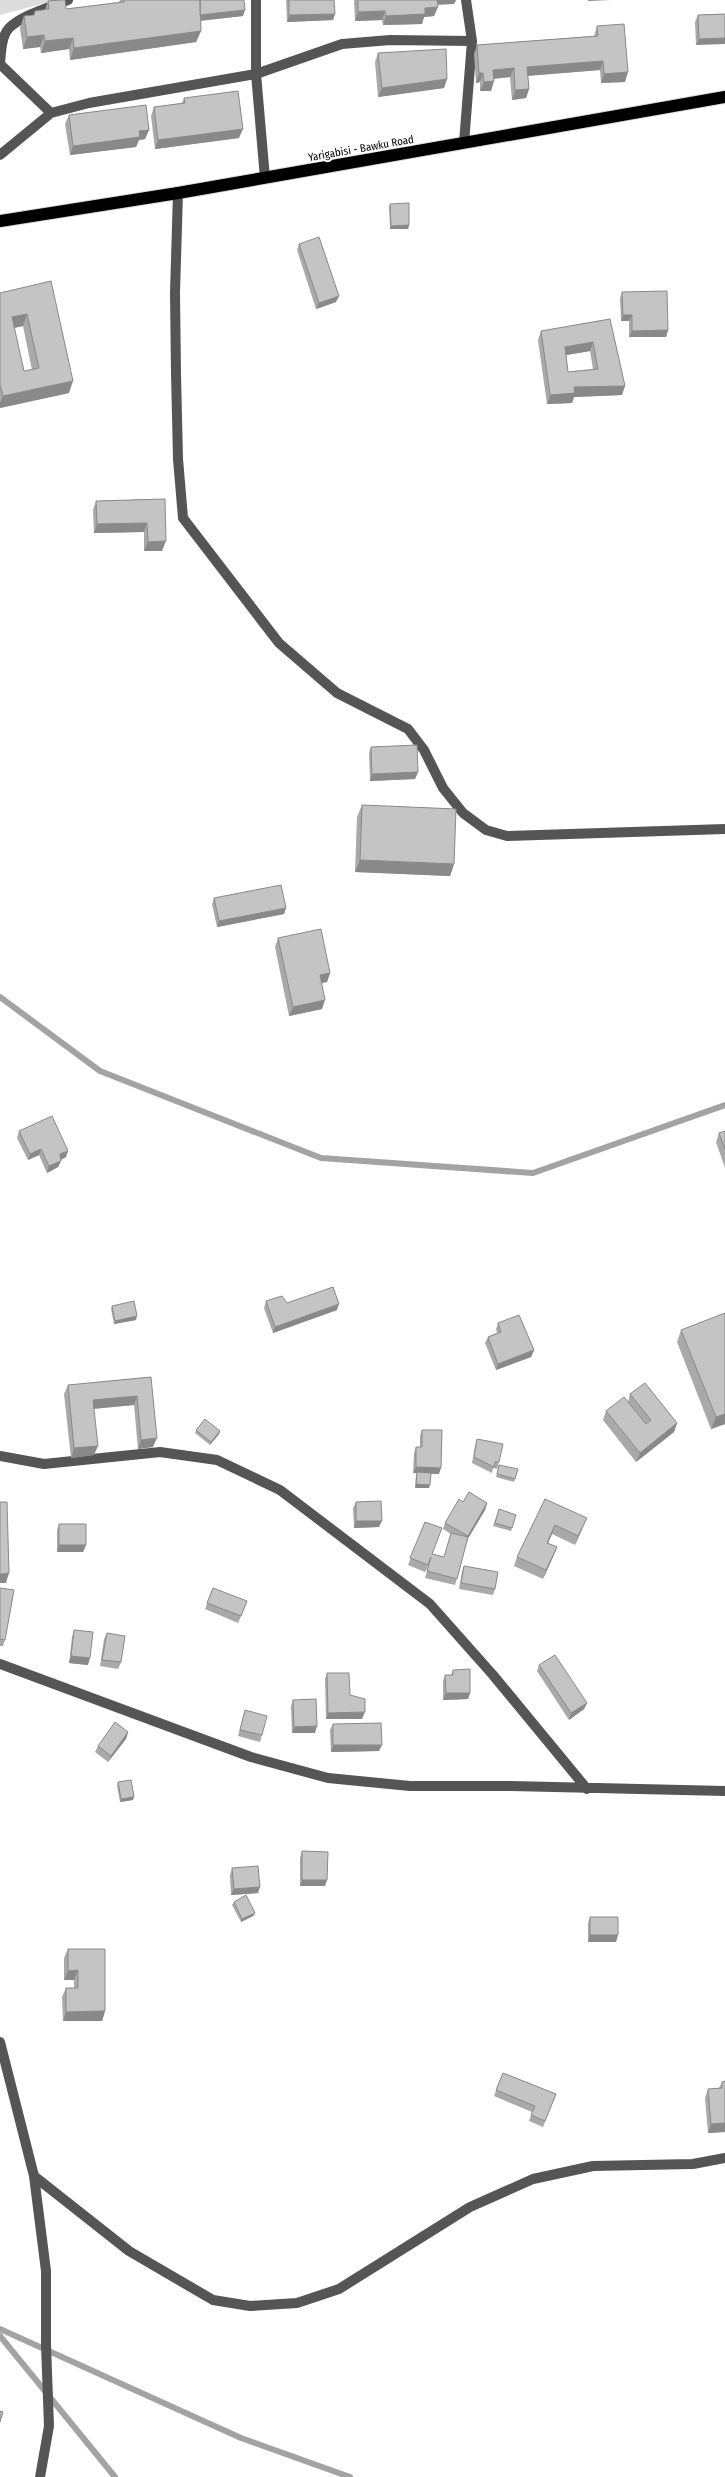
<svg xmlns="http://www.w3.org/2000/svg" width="725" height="2477" font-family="'Fira Sans Condensed',sans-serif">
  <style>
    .green { fill: #dcdcdc }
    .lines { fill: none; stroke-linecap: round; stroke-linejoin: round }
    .stream { stroke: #a3a3a3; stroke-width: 6 }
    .highway-casing { stroke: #dbdbdb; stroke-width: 14 }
    .minor { stroke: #555; stroke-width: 10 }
    .highway { stroke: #000; stroke-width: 12 }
    .wall { fill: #a9a9a9; fill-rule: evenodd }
    .shaded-wall { fill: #898989 }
    .building { fill: #c4c4c4; stroke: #898989; fill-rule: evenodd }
    .labels { text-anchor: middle; stroke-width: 4; stroke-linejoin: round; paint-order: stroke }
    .street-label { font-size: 11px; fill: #000; stroke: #fff }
  </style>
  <rect width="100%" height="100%" fill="#fff"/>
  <path class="green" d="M0 0H56L0 15Z"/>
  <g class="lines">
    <path class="stream" d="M0 997 100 1071 321 1158 533 1173 725 1105
      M0 2329 241 2438 350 2477
      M0 2336 115 2477"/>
    <g class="highway-casing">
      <path id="highway" d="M0 221 178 193 725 97"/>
    </g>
    <path class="minor" d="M256 0V74L265 178
      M51 113 0 64C1 53 1 37 9 28 22 15 51 7 68 0
      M464 143 472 41 466 0
      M0 155 51 113 89 103 256 74 342 44 390 40 472 41
      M178 193 175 293 176 374 178 459 183 518 279 643 337 693 408 729 424 750 443 788 463 813 486 830 507 836 725 829
      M0 1456 44 1464 160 1452 217 1460 280 1490 430 1604 493 1675 587 1789
      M0 1664 251 1757 328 1778 410 1786H511L725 1791
      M0 2042 34 2176 46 2271V2345L49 2426 40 2477
      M34 2176 129 2251 213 2300 250 2306 297 2303 339 2289 470 2207 533 2179 593 2166 693 2164 725 2158"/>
    <use href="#highway" class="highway"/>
  </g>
  <path class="wall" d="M120 0H244L243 16 200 21 201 31 196 42 70 60 69 49 41 53 40 47 23 49 20 28 24 16 34 15 45 10 48 1 66 9 119 2Z
    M286 0H334L335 14 333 20 287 22Z
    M354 0H456L454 4H437L434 16 424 17 422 24 383 25 382 20 355 21Z
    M725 14 696 45 695 22 698 15Z
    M597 26 625 82 601 83 600 70 528 76 529 89 526 98 512 100 510 77 494 79 491 91H480V82L476 83 474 54 477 45 594 36Z
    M378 53 447 79 444 88 378 97 375 62Z
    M184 98 239 138 155 149 151 116 154 107 182 103Z
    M69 115 149 130 145 139 139 140 136 147 70 155 65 124Z
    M390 204 409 225 408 229H390L389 207Z
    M299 244 336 302 316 309 297 250Z
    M51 281 69 393 0 408V293ZM23 326 32 370 24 371 14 328Z
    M622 292 668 330 666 337H629V321H621L620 298Z
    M610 319 622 395 574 397 572 403 547 404 538 340 541 331ZM590 351 593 369 568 372 566 355Z
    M165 499 162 551H144V532L94 533 93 510 96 501Z
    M371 747 418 772 415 779 370 781 369 753Z
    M362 805 454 864 450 876 355 872 357 817Z
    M214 898 286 908 284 914 217 927 212 904Z
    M278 938 330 973 327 982 322 983V1009L289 1016 275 947Z
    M19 1131 66 1157 61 1160 58 1167 47 1173 39 1155 28 1160 17 1138Z
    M725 1131V1168L716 1142 719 1133Z
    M266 1301 287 1303 337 1310 273 1333 264 1308Z
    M112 1306 136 1320 114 1324 111 1309Z
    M498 1323 534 1350 531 1357 496 1370 485 1343 488 1337 497 1333 496 1329Z
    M681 1330 725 1424 711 1429 677 1342Z
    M151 1377 153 1447 138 1449 134 1405 94 1409V1455L71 1458 64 1394 68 1385Z
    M630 1394 677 1423 674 1432 636 1462 603 1420 606 1411 628 1402Z
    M196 1430 220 1431 219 1434 210 1445 195 1433Z
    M422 1430 439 1474H431L429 1488H415L416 1475 417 1473H413L414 1453 416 1447H420V1436Z
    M477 1439 499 1462 497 1469 493 1468 492 1473 472 1463 475 1446Z
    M499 1465 515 1479 514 1482 496 1477Z
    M545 1499 583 1527 575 1545 552 1534 548 1543 557 1547 553 1557 543 1579 514 1566 517 1557Z
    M356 1502 379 1527 354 1528 353 1508Z
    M463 1502 487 1503 485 1510 468 1538 455 1585 425 1578 429 1564 425 1572 408 1565 425 1522 432 1554 444 1557 451 1534 443 1529 445 1523Z
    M499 1509 516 1515 511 1531 493 1526Z
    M59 1524 86 1545 83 1552H57V1530Z
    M464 1566 495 1589 493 1595 459 1589 462 1572Z
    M0 1588 5 1640 3 1646H0Z
    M213 1588 245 1607 238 1623 205 1609Z
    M74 1630 88 1665 69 1663 72 1637Z
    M107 1633 121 1662 118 1669 100 1666 104 1639Z
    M539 1665 587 1703 584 1709 569 1720 537 1671Z
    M453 1670 470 1693 468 1699 443 1700V1681L445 1675H451Z
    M327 1673 350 1695 362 1719H326L325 1679Z
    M293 1700 315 1733H292L291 1706Z
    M245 1710 262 1735 260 1742 238 1736 243 1717Z
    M333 1724 379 1751 331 1752 330 1730Z
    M128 1732 126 1739 108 1762 95 1752 98 1746Z
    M118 1782 133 1800 120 1802 117 1786Z
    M302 1851 325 1886H300V1858Z
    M232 1868 258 1893 231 1895 230 1875Z
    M234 1902 255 1913 253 1916 241 1922 232 1905Z
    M590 1917 616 1942H588V1923Z
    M68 1949 105 2011 102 2021H63L62 1997 66 1988H74V1980H64V1958Z
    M503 2073 556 2094 543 2127 529 2121 532 2112 494 2096Z
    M725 2081V2132L708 2133 705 2098 708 2089 719 2088 722 2082Z"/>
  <path class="shaded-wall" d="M435 0H456L454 4 434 5Z
    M588 0H611L588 1Z
    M438 7 434 16 424 17 422 24 383 25 386 16 425 8Z
    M245 10 243 16 197 21 200 15Z
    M385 11 382 20 355 21 358 12Z
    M335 14 333 20 287 22 289 15Z
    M201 31 196 42 70 60 74 48Z
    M44 35 40 47 23 49 27 37Z
    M73 38 69 49 41 53 45 41Z
    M725 38V44L696 45 699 39Z
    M603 61 600 70 524 76 527 67Z
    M514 68 510 77 490 79 493 70Z
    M628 72 625 82 601 83 604 74Z
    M479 73H483L480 82 476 83Z
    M447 79 444 88 378 97 382 88Z
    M494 81 491 91H480L484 82Z
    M529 89 526 98 512 100 515 90Z
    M243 129 239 138 155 149 158 140Z
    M149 130 145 139 139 140 136 147 70 155 73 146 139 131Z
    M409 225 408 229H390L391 226Z
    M339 296 336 302 316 309 319 303Z
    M27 314 23 326 8 329 12 317Z
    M623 315H632L629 321H621Z
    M668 330 666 337H629L632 331Z
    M593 342 590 351 561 356 565 347Z
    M73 381 69 393 0 408V403L3 396Z
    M625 386 622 395 574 397 572 403 547 404 550 395 574 387Z
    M147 523 144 532 94 533 97 524Z
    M166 541 162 551H144L148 542Z
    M418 772 415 779 370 781 372 774Z
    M360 860 454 864 450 876 355 872Z
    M286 908 284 914 217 927 219 921Z
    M330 973 327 982 316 984 320 975Z
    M325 1000 322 1009 289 1016 293 1007Z
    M41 1149 39 1155 28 1160 30 1154Z
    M68 1151 66 1157 58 1161 60 1154Z
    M61 1161 58 1167 47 1173 49 1166Z
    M339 1304 337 1310 273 1333 275 1327Z
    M137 1316 136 1320 114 1324 115 1321Z
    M534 1350 531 1357 496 1370 498 1364Z
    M137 1396 134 1405 90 1409 93 1400Z
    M725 1414V1424L711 1429 716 1417Z
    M677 1423 674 1432 636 1462 640 1453Z
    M220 1431 219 1434 210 1445 211 1442Z
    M157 1438 153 1447 138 1449 141 1440Z
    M98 1446 94 1455 71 1458 74 1448Z
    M416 1467 441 1468 439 1474 413 1473Z
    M416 1484 430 1485 429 1488H415Z
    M487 1503 485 1510 466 1542 468 1536Z
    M587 1518 575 1545 578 1536Z
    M356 1521H382L379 1527 354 1528Z
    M555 1525 552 1534 544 1552 547 1543Z
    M59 1545H86L83 1552H57Z
    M557 1547 553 1557 543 1579 546 1570Z
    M9 1573 6 1583H0V1574Z
    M71 1656 90 1658 88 1665 69 1663Z
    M446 1693H470L468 1699 443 1700Z
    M587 1703 584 1709 569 1720 571 1713Z
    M365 1712 362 1719H326L328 1713Z
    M317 1726 315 1733H292L294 1727Z
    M128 1732 126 1739 108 1762 111 1756Z
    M333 1745H382L379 1751 331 1752Z
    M134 1797 133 1800 120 1802 121 1799Z
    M302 1880H327L325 1886H300Z
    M260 1887 258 1893 231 1895 234 1889Z
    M255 1913 253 1916 241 1922 242 1919Z
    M590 1935H618L616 1942H588Z
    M78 1970 74 1980H64L68 1971Z
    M105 2011 102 2021H63L66 2012Z
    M725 2123V2132L708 2133 711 2124Z"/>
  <path class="building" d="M60 0H65L66 9 124 2V0H200L201 31 74 48 73 38 45 41 44 35 27 37 24 16 34 15 35 11 49 9 48 1Z
    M200 0H244L245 10 200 15Z
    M289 0H334L335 14 289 15Z
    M358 0H437L438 7 425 8V14L386 16 385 11 358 12Z
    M725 14V38L699 39 698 15Z
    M624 24 628 72 604 74 603 61 527 67 529 89 515 90 514 68 493 70 494 81 484 82 483 73H479L477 45 598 36 597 26Z
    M446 49 447 79 382 88 378 53Z
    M238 91 243 129 158 140 154 107 185 103 184 98Z
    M146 105 149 130 139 131 140 137 73 146 69 115Z
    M409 203V225L391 226 390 204Z
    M319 237 339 296 319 303 299 244Z
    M51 281 73 381 3 396 0 385V293ZM27 314 39 368 24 371 12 317Z
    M667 291 668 330 632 331V315H623L622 292Z
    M610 319 625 386 574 387 575 393 550 395 541 331ZM593 342 598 369 568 372 565 347Z
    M165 499 166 541 148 542 147 523 97 524 96 501Z
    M417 745 418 772 372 774 371 747Z
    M362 805 456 809 454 864 360 860Z
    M281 885 286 908 219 921 214 898Z
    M321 929 330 973 320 975 325 1000 293 1007 278 938Z
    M52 1116 68 1151 60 1154 61 1161 49 1166 41 1149 30 1154 19 1131Z
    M725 1131V1149L719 1133Z
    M333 1287 339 1304 275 1327 266 1301 282 1296 287 1303Z
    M134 1301 137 1316 115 1321 112 1306Z
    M725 1313V1414L716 1417 681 1330Z
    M519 1315 534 1350 498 1364 488 1337 501 1332 498 1323Z
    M151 1377 157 1438 141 1440 137 1396 93 1400 98 1446 74 1448 68 1385Z
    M645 1383 677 1423 640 1453 606 1411 624 1397 646 1424 651 1420 630 1394Z
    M205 1419 220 1431 211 1442 196 1430Z
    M422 1430H442L441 1468 416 1467V1447H422Z
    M477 1439 503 1444 499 1462H495L494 1467 474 1457Z
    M499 1465 518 1469 515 1479 497 1474Z
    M417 1472 431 1473 430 1485 416 1484Z
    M469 1492 487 1503 468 1536 445 1523 459 1499 463 1502Z
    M545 1499 587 1518 578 1536 555 1525 547 1543 557 1547 546 1570 517 1557Z
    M381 1501 382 1521H356V1502Z
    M0 1502H7L9 1573 0 1574Z
    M499 1509 516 1515 512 1528 495 1523Z
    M425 1522 442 1528 432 1554 444 1557 451 1533 468 1537 457 1579 427 1571 431 1557 428 1565 410 1558Z
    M59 1524H86V1545H59Z
    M464 1566 498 1572 495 1589 461 1583Z
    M0 1588 14 1590 5 1640 0 1639Z
    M213 1588 247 1601 241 1616 207 1603Z
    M74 1630 93 1632 90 1658 71 1656Z
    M107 1633 125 1636 121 1662 102 1660Z
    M555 1655 587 1703 571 1713 539 1665Z
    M470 1669V1693H446L445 1675H453V1670Z
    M327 1673H349L350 1695 365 1699V1712L328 1713Z
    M316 1699 317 1726 294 1727 293 1700Z
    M245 1710 267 1716 262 1735 240 1730Z
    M115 1722 128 1732 111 1756 98 1746Z
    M381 1723 382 1745H333V1724Z
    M131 1780 134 1797 121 1799 118 1782Z
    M302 1851 328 1852 327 1880H302Z
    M258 1866 260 1887 234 1889 232 1868Z
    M246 1895 255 1913 242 1919 234 1902Z
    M590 1917H618V1935H590Z
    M68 1949H105V2011L66 2012V1988H78V1970L68 1971Z
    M503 2073 556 2094 545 2121 531 2115 535 2106 496 2090Z
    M725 2081V2123L711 2124 708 2089 722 2088V2082Z
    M0 2411 3 2412 0 2422Z"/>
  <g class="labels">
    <g class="street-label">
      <text transform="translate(361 148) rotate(-10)" y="4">Yarigabisi - Bawku Road</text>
    </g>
  </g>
</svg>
